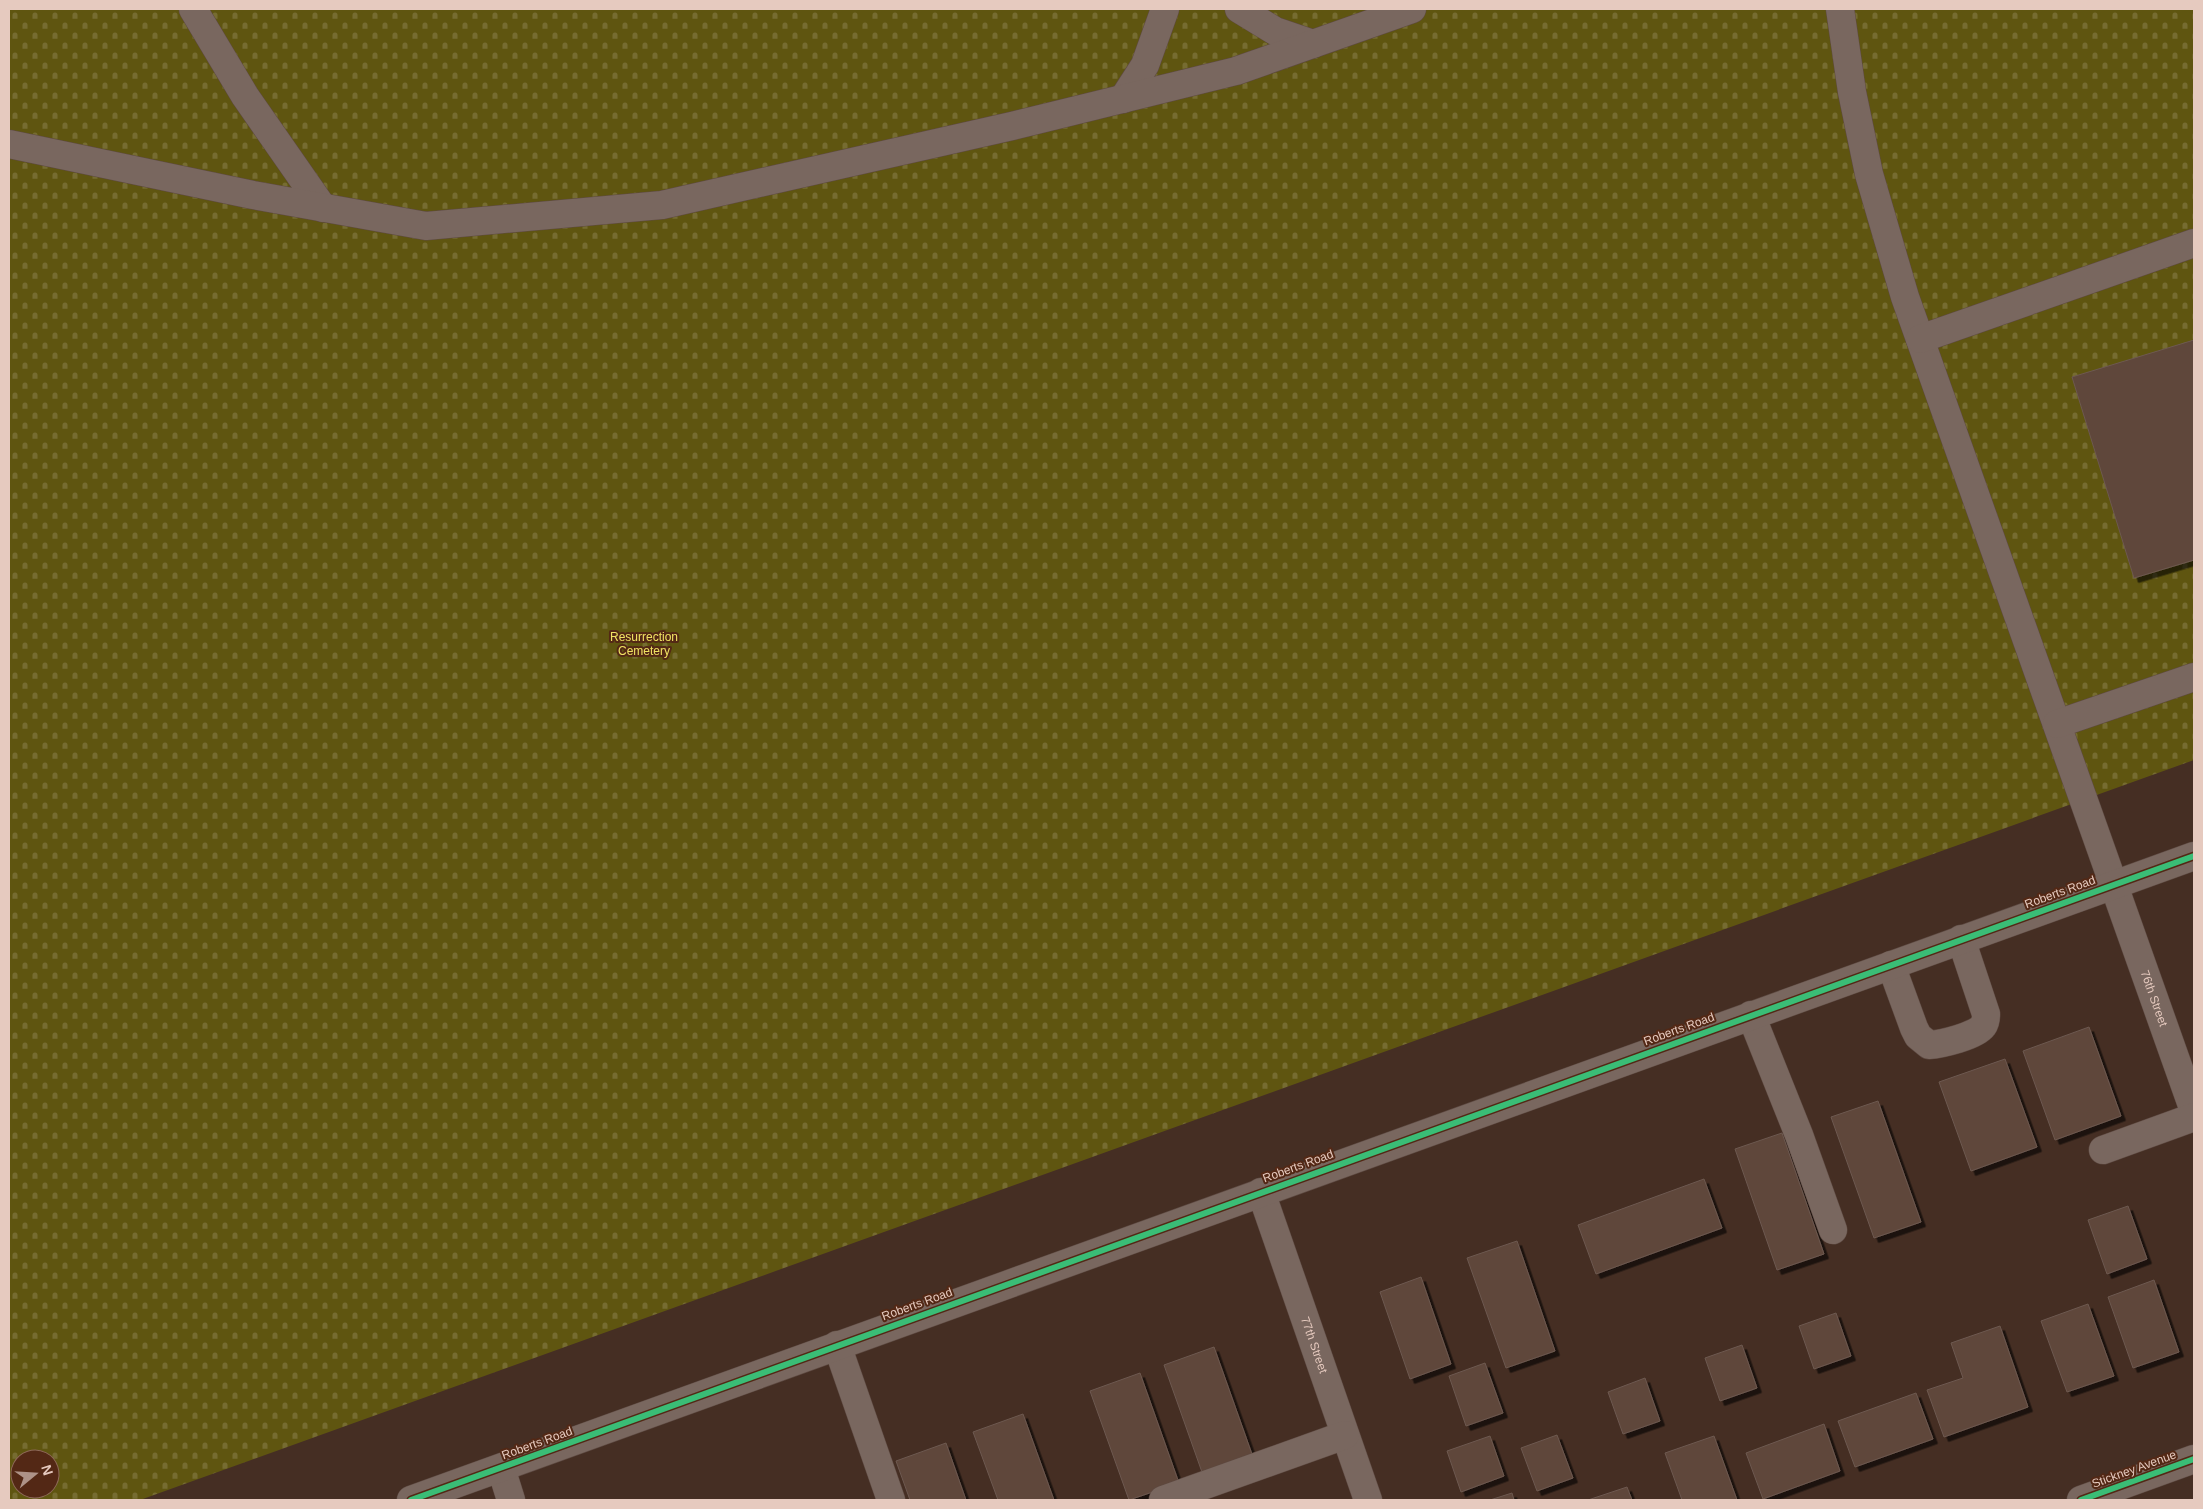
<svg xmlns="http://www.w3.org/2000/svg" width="2203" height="1509" font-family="Helvetica,sans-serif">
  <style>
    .cemetery { fill: url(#cemetery-stones); fill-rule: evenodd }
    .building { fill: #5f463a; stroke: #6d5950; filter: url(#shadow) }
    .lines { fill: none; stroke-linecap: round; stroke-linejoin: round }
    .minor-casing { stroke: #5e4a42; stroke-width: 29 }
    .minor { stroke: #79675f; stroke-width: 28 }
    .cycleway-casing { stroke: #532815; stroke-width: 9 }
    .cycleway { stroke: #3abd76; stroke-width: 6 }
    .labels { text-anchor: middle; stroke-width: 4; stroke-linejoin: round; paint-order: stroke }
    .park-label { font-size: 12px; fill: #f0e263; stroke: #532815 }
    .street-label { font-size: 12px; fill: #e6cabf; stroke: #532815 }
  </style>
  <defs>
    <pattern id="cemetery-stones" width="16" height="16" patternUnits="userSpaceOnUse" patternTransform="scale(1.25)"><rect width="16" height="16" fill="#5f5510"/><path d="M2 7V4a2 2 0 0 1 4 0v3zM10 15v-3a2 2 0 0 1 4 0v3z" fill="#766c31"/></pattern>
    <filter id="shadow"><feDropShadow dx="4.5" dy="4.5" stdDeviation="0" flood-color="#0009"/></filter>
  </defs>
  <rect width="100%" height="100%" fill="#452e23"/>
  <path class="cemetery" d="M9 9H2194V760L140 1500H9ZM20 1459H50V1489H20Z"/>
  <path class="building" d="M2194 340V560L2134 578 2072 377Z
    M2089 1027 2121 1116 2055 1140 2023 1051Z
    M2005 1059 2037 1147 1971 1171 1939 1082Z
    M1878 1101 1921 1222 1874 1238 1831 1117Z
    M1782 1133 1824 1254 1777 1270 1735 1149Z
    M1704 1179 1722 1228 1596 1274 1578 1225Z
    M2128 1206 2147 1259 2107 1274 2088 1220Z
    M1517 1241 1555 1351 1506 1368 1467 1258Z
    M1421 1277 1451 1364 1410 1379 1380 1292Z
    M2154 1280 2179 1352 2133 1368 2108 1297Z
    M2088 1304 2114 1376 2067 1392 2041 1321Z
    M1836 1313 1851 1356 1814 1369 1799 1326Z
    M2000 1326 2028 1407 1944 1437 1927 1390 1963 1378 1951 1343Z
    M1742 1345 1757 1388 1720 1401 1705 1358Z
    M1214 1347 1253 1457 1203 1475 1164 1365Z
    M1485 1363 1503 1413 1466 1426 1449 1376Z
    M1140 1373 1179 1483 1129 1500 1090 1391Z
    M1645 1378 1660 1421 1623 1434 1608 1392Z
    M1916 1393 1933 1439 1855 1467 1838 1421Z
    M1023 1414 1054 1500H998L973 1432Z
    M1824 1424 1840 1471 1763 1499 1746 1453Z
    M1557 1435 1573 1478 1537 1491 1521 1448Z
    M1490 1436 1504 1476 1461 1492 1447 1451Z
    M1714 1436 1737 1500H1682L1665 1453Z
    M946 1443 966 1500H910L896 1461Z
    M1627 1487 1632 1500H1588Z
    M1512 1493 1514 1500H1490Z"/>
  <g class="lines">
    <g class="minor-casing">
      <g id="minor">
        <path d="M193 9 245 96 323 208"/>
        <path d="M1239 9 1275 31 1313 44"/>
        <path id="s1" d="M1840 9 1852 92 1869 174 1905 297 2194 1111"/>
        <path d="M1123 99 1145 65 1165 9"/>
        <path d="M9 144 253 195 426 226 662 205 1012 126 1236 71 1412 9"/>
        <path d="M1920 339 2194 243"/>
        <path d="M2057 724 2194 677"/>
        <path d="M1891 965 1914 1028 1918 1036 1929 1045C1942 1044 1976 1036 1983 1026 1986 1022 1986 1018 1986 1014L1961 939"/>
        <path d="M1751 1015 1799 1135 1833 1230"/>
        <path d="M2103 1150 2194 1117"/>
        <path id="s2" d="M1261 1192 1368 1500"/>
        <path d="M837 1345 891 1500"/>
        <path d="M501 1468 511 1500"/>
        <path d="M411 1500 2194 856"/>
        <path d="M1163 1500 1345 1435"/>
        <path d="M2081 1500 2194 1459"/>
      </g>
    </g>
    <use href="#minor" class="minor"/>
    <g class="cycleway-casing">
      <path id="cycleway" d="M411 1500 2194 856
        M2081 1500 2194 1459"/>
    </g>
    <use href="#cycleway" class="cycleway"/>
  </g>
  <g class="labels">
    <g class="park-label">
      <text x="644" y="641">Resurrection<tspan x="644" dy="14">Cemetery</tspan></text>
    </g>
    <g class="street-label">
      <text transform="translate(2060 892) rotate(-20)" y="4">Roberts Road</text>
      <text dy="4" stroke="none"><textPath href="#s1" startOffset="1040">76th Street</textPath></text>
      <text transform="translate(1679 1029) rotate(-20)" y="4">Roberts Road</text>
      <text transform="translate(1298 1166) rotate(-20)" y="4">Roberts Road</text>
      <text transform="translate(917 1304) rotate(-20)" y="4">Roberts Road</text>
      <text dy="4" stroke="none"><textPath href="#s2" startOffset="162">77th Street</textPath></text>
      <text transform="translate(537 1443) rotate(-20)" y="4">Roberts Road</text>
      <text transform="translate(2134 1469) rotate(-20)" y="4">Stickney Avenue</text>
    </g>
  </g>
  <rect width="2203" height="1509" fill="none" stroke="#e6cabf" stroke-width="20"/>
  <g transform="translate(35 1474) rotate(72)"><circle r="24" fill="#532815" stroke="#8e6959"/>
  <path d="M0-4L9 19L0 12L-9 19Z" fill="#ae9388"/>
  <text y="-8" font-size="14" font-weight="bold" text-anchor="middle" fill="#e6cabf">N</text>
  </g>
</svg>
